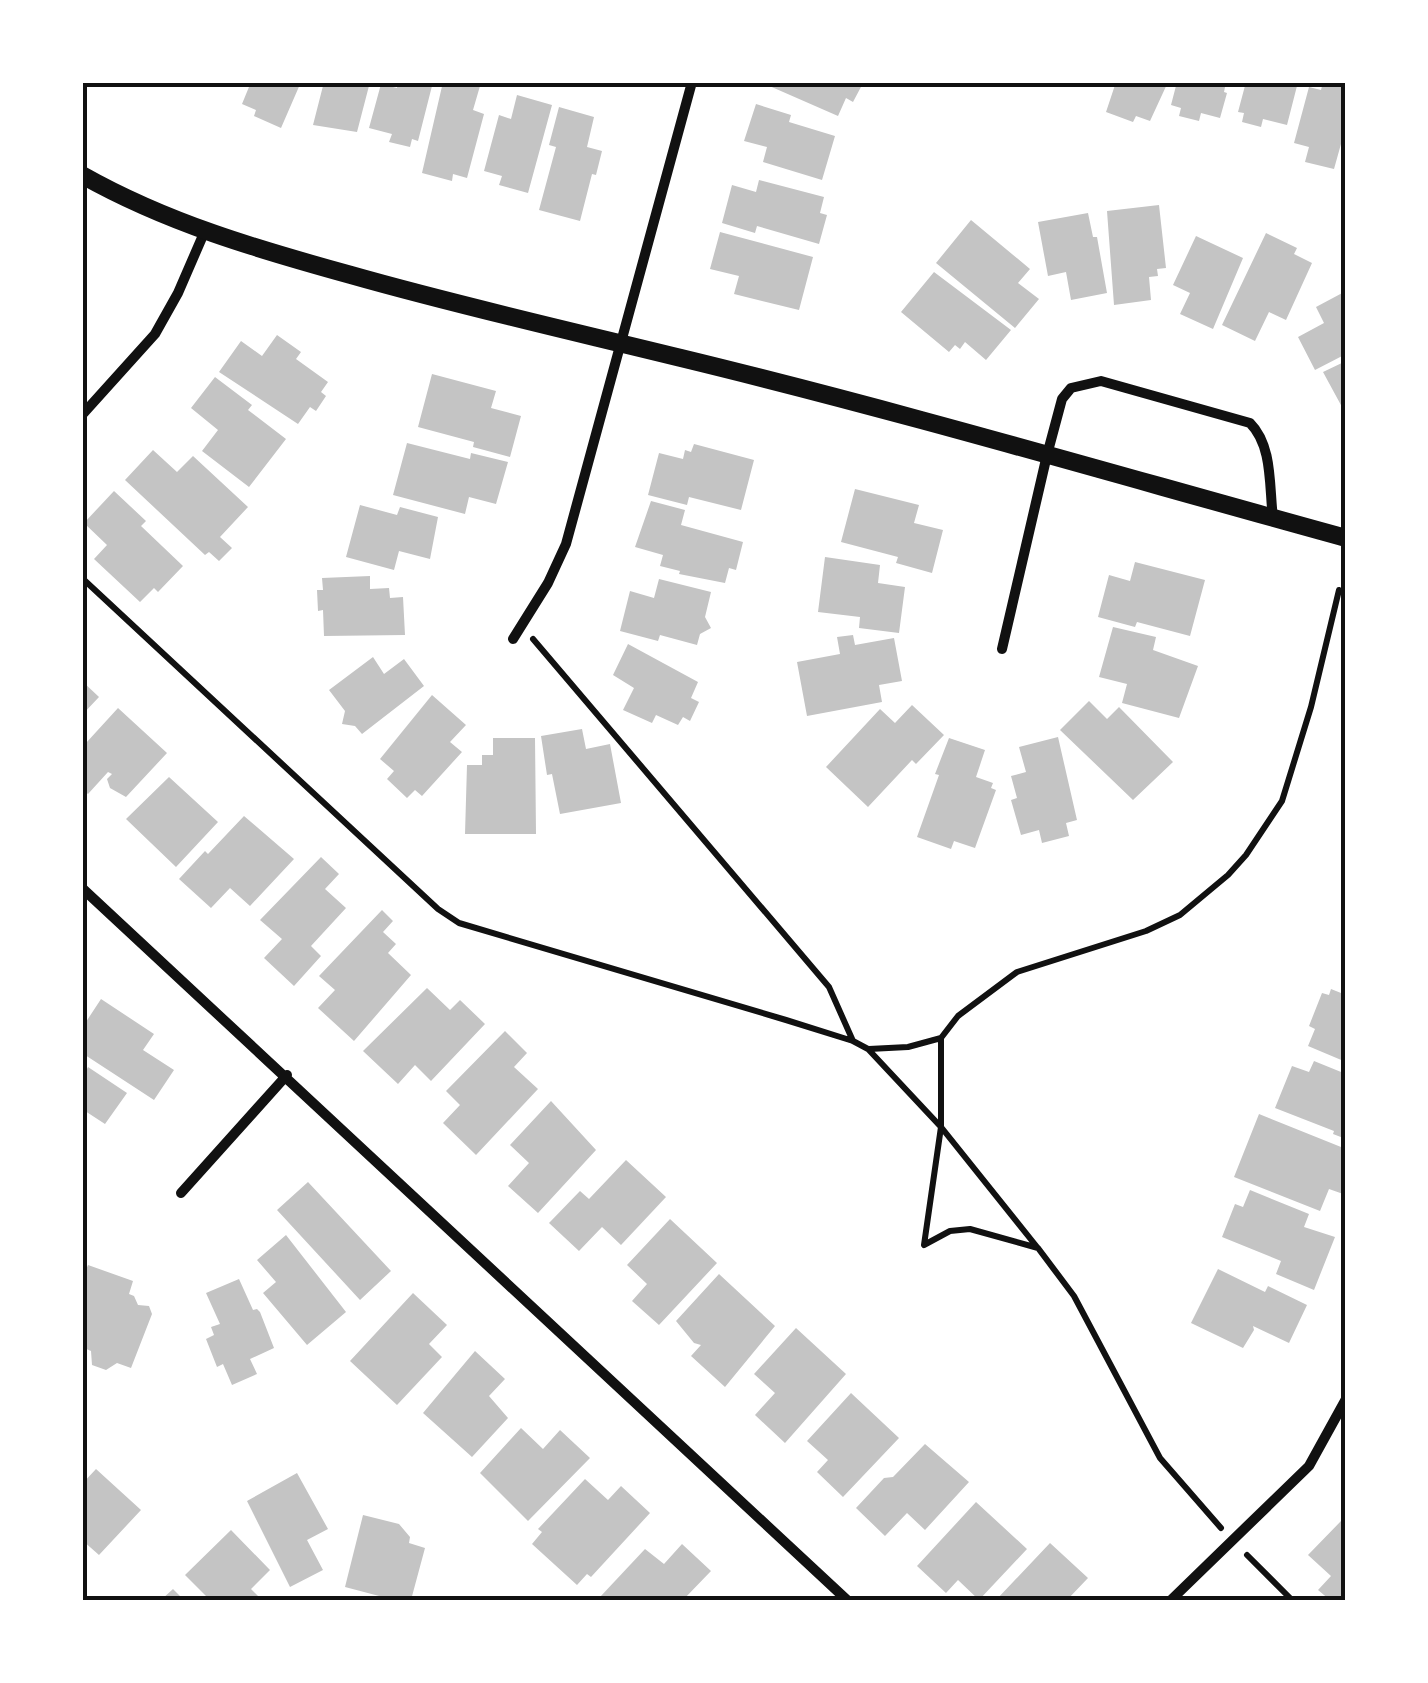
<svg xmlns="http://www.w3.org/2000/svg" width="1428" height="1683" font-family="Rubik,sans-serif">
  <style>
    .building { fill: #c4c4c4 }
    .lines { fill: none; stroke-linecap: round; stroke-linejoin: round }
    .path { stroke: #111; stroke-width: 6 }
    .minor { stroke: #111; stroke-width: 10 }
    .tertiary { stroke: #111; stroke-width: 18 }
    .neatline { fill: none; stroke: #111; stroke-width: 4 }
  </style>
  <rect width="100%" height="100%" fill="#fff"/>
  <path class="building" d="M251 82H301L281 128 254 116 256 110 242 104Z
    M324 82H370L357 132 313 125Z
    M398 82H433L418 141 412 139 410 147 389 142 392 134 369 128 381 84 397 88Z
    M443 82 480 86 473 110 484 114 467 178 453 174 452 181 422 173Z
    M760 82H856L862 85 853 102 846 98 838 116Z
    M1116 82H1168L1150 121 1136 116 1133 122 1106 112Z
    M1177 82H1226L1224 92 1227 93 1220 118 1201 113 1199 121 1179 116 1181 108 1171 105Z
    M1246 82H1298L1287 125 1263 119 1261 127 1242 122 1244 113 1238 112Z
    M1323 82H1346V126L1334 169 1305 162 1309 147 1294 143 1309 87 1321 90Z
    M517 95 552 105 528 193 499 185 502 176 484 171 499 115 511 119Z
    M756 104 791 115 789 122 835 136 822 180 763 162 767 147 744 141Z
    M559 107 594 117 587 147 602 151 596 175 592 174 580 221 539 210 556 147 549 145Z
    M759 180 824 197 820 213 827 215 819 244 757 226 755 233 722 223 732 185 756 192Z
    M1159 205 1166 268 1157 269 1158 276 1149 277 1151 300 1114 305 1107 211Z
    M1088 213 1093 237H1097L1107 293 1071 300 1066 272 1048 276 1038 222Z
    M971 220 1030 269 1018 283 1039 299 1015 328 936 263Z
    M720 232 813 257 799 310 734 294 739 276 710 269Z
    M1266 233 1297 248 1294 254 1312 263 1286 320 1269 312 1255 341 1222 325Z
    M1196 236 1243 258 1213 329 1180 314 1190 293 1173 285Z
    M934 272 1011 330 986 360 965 342 960 349 955 345 949 352 901 312Z
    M1346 291V354L1315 370 1298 337 1324 323 1316 307Z
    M277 335 301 352 296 359 328 382 321 392 326 396 316 411 310 407 298 424 219 372 241 341 262 356Z
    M1346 361V405L1342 407 1323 372Z
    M432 374 496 391 491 408 521 416 510 457 473 447 474 442 418 427Z
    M215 377 252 405 248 410 286 439 249 487 202 451 218 430 191 408Z
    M407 443 470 459 471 453 508 462 496 504 469 497 465 514 393 495Z
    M694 444 754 460 741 510 689 497 687 505 648 495 659 453 683 459 685 450 691 452Z
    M153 450 177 472 193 456 248 507 220 537 232 548 219 561 209 552 205 555 125 480Z
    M855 489 919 505 914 523 943 530 932 573 896 563 898 557 841 542Z
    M114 491 146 521 141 526 183 566 158 592 154 588 140 602 94 559 107 545 84 523Z
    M651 501 685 510 681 525 743 542 736 570 729 568 725 583 679 574 680 571 660 566 663 555 635 547Z
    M360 505 397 515 400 507 438 517 430 559 399 551 394 570 346 557Z
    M825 557 880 565 878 583 905 587 899 633 859 628 860 617 818 612Z
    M1135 562 1205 580 1190 636 1137 622 1135 627 1098 617 1109 575 1130 581Z
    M370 576V589L389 588 390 598 403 597 405 635 324 636 323 610 318 611 317 590H323L322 578Z
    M659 579 711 592 705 617 711 628 700 634 697 645 660 635 658 641 620 631 630 591 654 598Z
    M1113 627 1156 637 1153 650 1198 666 1179 718 1122 703 1127 684 1099 677Z
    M853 635 855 645 894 638 902 681 879 685 882 702 807 716 797 662 840 654 837 637Z
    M628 644 698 682 691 698 699 702 690 721 683 717 678 725 656 715 652 723 623 710 634 688 613 675Z
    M373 657 384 674 404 659 424 686 362 734 355 726 342 724 345 711 329 690Z
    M82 681 99 697 82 715Z
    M432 695 466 725 450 742 462 752 422 796 415 790 407 798 387 779 394 771 380 759Z
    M1089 701 1107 719 1119 707 1173 762 1133 800 1060 730Z
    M912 705 944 735 916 764 912 760 868 807 826 767 880 709 895 723Z
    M118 708 167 753 126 797 110 788 107 779 112 774 108 772 88 794 82 789V740L86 743Z
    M582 729 586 749 610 744 621 803 560 814 552 774 547 775 541 736Z
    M1058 737 1077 820 1066 823 1069 836 1042 843 1039 830 1021 835 1011 800 1017 798 1011 776 1026 772 1019 747Z
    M493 738H535L536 834H465L467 765H482V755H493Z
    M949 738 985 750 976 777 993 783 991 788 996 790 975 848 954 841 951 849 917 837 939 775 935 774Z
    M169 777 218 822 176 867 126 819Z
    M244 816 294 859 250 906 230 888 211 908 179 879 205 851 208 854Z
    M321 857 339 874 325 889 346 908 311 946 321 956 294 986 264 958 282 939 260 920Z
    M382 910 393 921 383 932 396 944 388 953 411 975 354 1041 318 1008 335 990 319 976Z
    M427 988 450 1010 460 1000 485 1024 431 1081 415 1065 398 1084 363 1051Z
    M1331 989 1346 995V1062L1308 1046 1315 1029 1309 1026 1322 993 1329 995Z
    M101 999 154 1034 143 1050 174 1070 154 1100 82 1053V1028Z
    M505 1031 527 1053 514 1067 538 1089 476 1155 443 1123 460 1105 446 1091Z
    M1314 1061 1346 1074V1139L1333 1134 1334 1131 1275 1108 1292 1066 1309 1072Z
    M88 1067 127 1093 105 1124 82 1109V1068L86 1071Z
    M551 1101 596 1150 538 1213 508 1186 529 1163 510 1145Z
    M1259 1114 1346 1149V1195L1329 1189 1320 1211 1234 1177Z
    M626 1160 666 1197 621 1245 602 1227 579 1251 549 1223 580 1191 589 1199Z
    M308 1182 391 1271 360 1300 277 1210Z
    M1250 1190 1309 1214 1304 1227 1335 1237 1314 1290 1276 1274 1281 1261 1222 1237 1235 1204 1243 1207Z
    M670 1219 717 1263 659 1325 632 1301 647 1284 627 1265Z
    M286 1235 346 1312 307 1345 263 1293 276 1282 257 1260Z
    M88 1265 133 1281 129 1294 134 1296 138 1305 149 1306 152 1314 131 1368 117 1363 106 1370 92 1365 91 1351 82 1347V1279Z
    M1218 1269 1265 1292 1268 1286 1307 1305 1289 1343 1253 1326 1254 1330 1243 1348 1191 1323Z
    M719 1274 775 1326 725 1387 691 1356 701 1345 694 1343 676 1321Z
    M239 1279 253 1310 257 1309 260 1312 274 1348 250 1359 257 1374 232 1385 223 1364 217 1367 206 1339 214 1335 211 1327 220 1324 206 1293Z
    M413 1293 447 1325 429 1344 442 1357 397 1405 350 1361Z
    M796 1328 846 1374 785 1443 755 1415 775 1393 754 1374Z
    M475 1351 505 1379 489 1396 508 1418 472 1457 423 1413Z
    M851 1393 899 1438 843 1497 817 1472 828 1460 807 1441Z
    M521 1428 543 1449 560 1430 590 1458 528 1521 480 1473Z
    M925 1444 969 1482 925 1530 907 1513 885 1536 856 1508 884 1478 893 1477Z
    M96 1469 141 1510 99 1555 82 1540V1484Z
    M297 1473 328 1529 307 1540 323 1570 290 1587 247 1501Z
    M585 1479 608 1500 621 1486 650 1513 591 1577 587 1574 577 1585 532 1544 542 1532 538 1529Z
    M976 1502 1027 1549 979 1600 958 1580 946 1593 917 1566Z
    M363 1515 399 1524 410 1537 409 1543 425 1548 411 1600H385L383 1597 345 1587Z
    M1341 1521 1346 1526V1600H1330L1318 1590 1331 1576 1308 1555Z
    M231 1530 270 1570 251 1589 262 1600H210L185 1575Z
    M1050 1543 1088 1578 1067 1600H996Z
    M682 1544 711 1571 683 1600H604L600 1597 645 1549 664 1564Z
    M173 1589 184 1600H161Z"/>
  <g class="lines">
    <path class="path" d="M82 578 438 909 459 923 786 1020 853 1041 868 1049 941 1127 1037 1247
      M533 639 829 987 853 1041
      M869 1049 908 1047 941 1038
      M1221 1528 1160 1458 1074 1296 1038 1248 970 1229 950 1231 924 1245 941 1127V1038L958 1016 1017 972 1146 931 1180 915 1228 875 1246 855 1282 801 1311 707 1339 590
      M1247 1555 1292 1600"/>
    <path class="minor" d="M82 415 155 334 178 293 204 233
      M513 639 548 583 566 544 692 82
      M1002 649 1047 455 1062 399 1071 388 1101 381 1250 423C1273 446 1269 487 1273 518
      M82 888 847 1600
      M181 1193 287 1075
      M1171 1600 1309 1466 1346 1399"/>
    <path class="tertiary" d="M82 175C167 223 257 249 351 275 460 306 571 331 681 358 904 412 1124 477 1346 538"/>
  </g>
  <rect width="1428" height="1683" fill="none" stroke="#ffffff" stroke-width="170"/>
  <rect x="85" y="85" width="1258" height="1513" class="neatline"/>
</svg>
